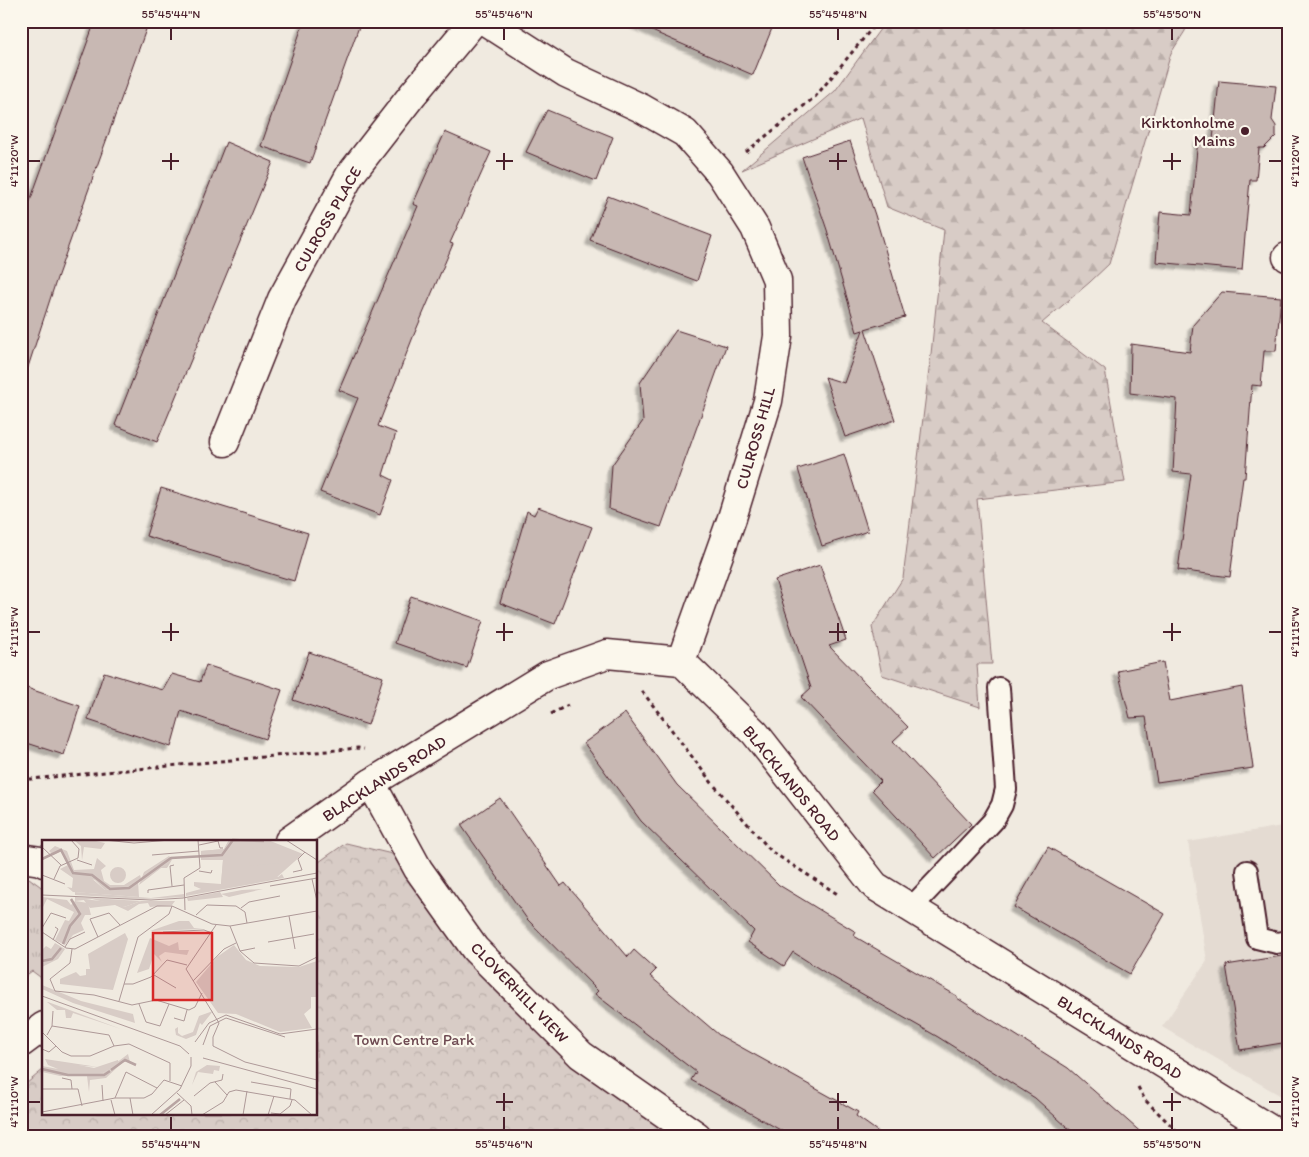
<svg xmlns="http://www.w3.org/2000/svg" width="1309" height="1157" font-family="Itim,sans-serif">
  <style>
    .built { fill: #e4dbd2 }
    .grass { fill: url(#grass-tufts); stroke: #917678 }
    .forest { fill: url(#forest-firs); stroke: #917678 }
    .park { fill: url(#park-crowns); stroke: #917678 }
    .building { fill: #c8b8b3; stroke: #4a1f2b; filter: url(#shadow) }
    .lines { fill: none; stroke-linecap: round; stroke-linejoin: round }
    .lane-casing { stroke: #4a1f2b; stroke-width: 24 }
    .street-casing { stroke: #4a1f2b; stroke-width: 31 }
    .secondary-casing { stroke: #4a1f2b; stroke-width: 31 }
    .path { stroke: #4a1f2b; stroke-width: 3; stroke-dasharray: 4 4; stroke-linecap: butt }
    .lane { stroke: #fbf7ec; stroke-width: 20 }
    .street { stroke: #fbf7ec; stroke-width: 28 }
    .secondary { stroke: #fbf7ec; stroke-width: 28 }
    .ticks { fill: none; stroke: #4a1f2b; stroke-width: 2 }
    .poi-dot { fill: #4a1f2b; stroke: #fbf7ec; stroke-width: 2 }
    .labels { text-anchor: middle; stroke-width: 4.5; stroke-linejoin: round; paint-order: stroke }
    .poi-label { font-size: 16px; fill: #4a1f2b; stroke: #fbf7ec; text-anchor: end }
    .street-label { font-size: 16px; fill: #4a1f2b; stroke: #fbf7ec }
    .park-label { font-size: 16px; fill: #6e4a52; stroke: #fbf7ec }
    .inset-river { fill: none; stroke: #b8a4a2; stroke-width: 2.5 }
    .inset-road { fill: none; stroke: #ae9998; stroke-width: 1 }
    .view { fill: #d62828; fill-opacity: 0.15; stroke: #d62828; stroke-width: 2.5 }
    .inset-edge { fill: none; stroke: #4a1f2b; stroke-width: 2.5 }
    .neatline { fill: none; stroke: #4a1f2b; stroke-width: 2 }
    .ticks-label { font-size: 12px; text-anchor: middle; fill: #4a1f2b }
  </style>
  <defs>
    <pattern id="grass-tufts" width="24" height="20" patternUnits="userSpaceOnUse" patternTransform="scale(1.25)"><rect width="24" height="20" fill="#d8ccc6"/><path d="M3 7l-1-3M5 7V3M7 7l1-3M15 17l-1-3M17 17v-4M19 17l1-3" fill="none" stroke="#bbafaa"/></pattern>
    <pattern id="forest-firs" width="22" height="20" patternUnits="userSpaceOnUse" patternTransform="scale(1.25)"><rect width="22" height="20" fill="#d8ccc6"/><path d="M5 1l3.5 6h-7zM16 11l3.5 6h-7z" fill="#bbafaa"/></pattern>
    <pattern id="park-crowns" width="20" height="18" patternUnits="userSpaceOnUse" patternTransform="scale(1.25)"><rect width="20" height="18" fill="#d8ccc6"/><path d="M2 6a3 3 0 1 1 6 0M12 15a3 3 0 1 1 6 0" fill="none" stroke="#bbafaa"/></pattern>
    <filter id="shadow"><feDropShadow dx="-4.5" dy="4.5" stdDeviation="1" flood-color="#0004"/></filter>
  </defs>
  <rect width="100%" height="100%" fill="#f0eae0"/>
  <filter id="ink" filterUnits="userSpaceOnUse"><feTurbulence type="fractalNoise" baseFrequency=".02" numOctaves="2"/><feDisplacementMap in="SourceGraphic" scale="10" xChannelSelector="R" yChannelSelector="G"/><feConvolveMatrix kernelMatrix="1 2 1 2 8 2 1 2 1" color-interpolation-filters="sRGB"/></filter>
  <g filter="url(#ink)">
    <path class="built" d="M1288 825V1100L1162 1027 1207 961 1188 842Z"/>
    <path class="grass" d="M21 878H29L44 889V980L32 971 21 979Z"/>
    <path class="forest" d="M886 21H1188L1185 31 1171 53 1109 264 1090 282 1042 323 1105 370 1125 482 977 499 992 664H977L980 707 882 675 872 627 903 578 931 354 944 230 887 207 861 118 742 170 835 91Z"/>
    <path class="park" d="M346 843 392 854 413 885 680 1136H21V1088L44 1069V1113H316V864Z"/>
    <path class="building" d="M95 21H149L58 275 27 370 21 369V226Z
      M304 21H361L310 163 261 146Z
      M629 21H775L753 75Z
      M1219 81 1276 86 1272 120 1276 126V136L1264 148H1259L1256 180H1250L1242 270 1156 262 1160 212 1191 215 1198 138 1213 140Z
      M547 110 613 137 596 181 526 152Z
      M445 132 491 152 450 243 453 244 413 337 378 426 396 433 383 475 393 480 380 515 320 492 358 398 339 390 418 206 413 204Z
      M850 141 875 215 905 317 865 329 895 420 845 437 825 377 844 383 863 330 857 332 827 230 802 157Z
      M226 142 273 162 157 442 115 425Z
      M608 196 712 236 697 281 590 240Z
      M1222 292 1281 297 1276 351H1264L1261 386 1252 385 1245 478H1243L1230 577 1178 570 1191 474 1173 472 1177 399 1130 393 1131 344 1190 352 1193 325Z
      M676 330 726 346 661 527 609 509 612 465 643 421 640 383Z
      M844 454 868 531 822 546 798 469Z
      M161 488 308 533 294 581 146 536Z
      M538 507 592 527 555 624 500 603 527 511 534 515Z
      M820 565 846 640 829 646 908 727 893 741 971 824 935 858 872 790 881 781 801 697 811 688 775 580Z
      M411 596 483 621 467 668 395 643Z
      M309 652 383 677 368 725 293 700Z
      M1163 662 1170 701 1242 687 1253 768 1157 782 1146 717 1130 718 1118 671Z
      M206 665 282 690 265 739 181 711 171 747 88 720 104 672 163 690 172 674 200 682Z
      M21 686 80 706 64 755 21 741Z
      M625 713 677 785 779 885 856 932 854 936 957 996V998L1068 1068 1145 1136H1077L1035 1098 938 1037 829 975 793 952 784 966 748 942 754 931 641 821 584 743Z
      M500 798 561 886 565 883 628 957 634 950 656 970 650 976 719 1035 858 1112 856 1116 884 1136H791L691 1080 696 1072 595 994 598 991 527 919 461 825Z
      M1048 847 1165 914 1130 974 1014 907Z
      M1288 955V1042L1240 1050 1226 965Z"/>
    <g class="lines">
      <g class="lane-casing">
        <path id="lane" d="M1247 871 1257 938 1277 943 1288 941
          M911 908 951 866 993 821 1002 805 1006 789 999 688"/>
      </g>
      <g class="street-casing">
        <path id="street" d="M485 21 566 73 641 108 685 133 720 173 755 228 777 280 778 336 768 401 732 518 681 661
          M1287 257H1288
          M225 442 282 299 350 175 413 94 474 21
          M371 783 418 869 475 949 581 1055 697 1136
          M21 858 41 861 44 863"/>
      </g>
      <g class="secondary-casing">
        <path id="secondary" d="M289 841 371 783 548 675 607 654 681 661 755 733 875 886 1281 1136
          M21 1043 44 1026"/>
      </g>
      <path class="path" d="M746 152 815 97 878 21
        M642 691 712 783 772 852 839 895
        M551 714 568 705
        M21 780 358 748 364 749
        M1138 1087 1145 1100 1182 1136"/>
      <use href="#lane" class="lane"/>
      <use href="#street" class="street"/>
      <use href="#secondary" class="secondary"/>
    </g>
  </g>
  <path class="ticks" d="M171 28V40M504 28V40M838 28V40M1172 28V40M171 153V170M504 153V170M838 153V170M1172 153V170M28 161H40M162 161H179M496 161H513M829 161H847M1163 161H1181M1269 161H1282M171 623V641M504 623V641M838 623V641M1172 623V641M28 632H40M162 632H179M496 632H513M829 632H847M1163 632H1181M1269 632H1282M504 1093V1111M838 1093V1111M1172 1093V1111M28 1102H40M496 1102H513M829 1102H847M1163 1102H1181M1269 1102H1282M171 1117V1130M504 1117V1130M838 1117V1130M1172 1117V1130"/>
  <circle class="poi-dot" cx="1245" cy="131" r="5"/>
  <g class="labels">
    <g class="poi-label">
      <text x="1235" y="128">Kirktonholme<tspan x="1235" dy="18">Mains</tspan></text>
    </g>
    <g class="street-label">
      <text transform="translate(327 219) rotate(-60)" y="6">CULROSS PLACE</text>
      <text transform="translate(755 438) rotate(-74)" y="6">CULROSS HILL</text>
      <text transform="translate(384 778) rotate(-33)" y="6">BLACKLANDS ROAD</text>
      <text transform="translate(792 783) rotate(51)" y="6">BLACKLANDS ROAD</text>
      <text transform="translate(520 992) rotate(46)" y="6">CLOVERHILL VIEW</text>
      <text transform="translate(1120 1037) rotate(32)" y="6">BLACKLANDS ROAD</text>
    </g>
    <g class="park-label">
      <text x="414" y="1045">Town Centre Park</text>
    </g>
  </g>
  <g transform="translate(42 840)">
    <rect width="275" height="275" fill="#f0eae0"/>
    <path d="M33 1H54L63 3 59 9 42 7 40 20 39 6ZM131 18 125 28H119L97 45 102 32 103 36ZM178 52 181 57 146 61 145 58ZM33 57 99 61 82 67 50 59 33 61ZM76 220 77 223 61 233 23 230 32 224 52 228ZM165 225 178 226 177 231 172 230 171 234 156 232 150 245 154 232Z" fill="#d8ccc6"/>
    <path d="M187 0 236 37 240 34 242 38 144 56V53L159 49 152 46V42L179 44 181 20H159V11L182 9ZM13 6 25 11 32 30 52 29 55 18 64 26 59 30 62 41 68 45H82L98 35 99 38 87 47 63 50 53 40 30 34 19 11 11 15 7 11ZM127 16 130 19 102 36V32ZM221 49 187 57 179 54 200 50ZM33 52 109 58 142 54V57L101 59 33 55ZM41 59 77 63 82 67 99 61H133L130 65 108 67 106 63 97 64 86 71 73 65 48 68ZM137 81H147L152 88 161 89 108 91ZM108 98 127 106 136 102 137 110H147L145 115 123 112 117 116 120 122 112 114 107 129 95 133ZM0 145 39 161 91 174 93 183 31 163 0 149ZM5 162H6L79 189 31 173 29 178H24L23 170H15ZM171 171 160 185 158 183 154 195 144 199 134 195 133 189 136 187V193L140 196 151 192 157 176ZM86 214 88 222H81L64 238 48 240 47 252 45 236H18L0 232V226L16 229 6 225 3 219 56 227 32 225 25 230 46 228 61 233Z" fill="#d8ccc6"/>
    <path d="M187 0H226L261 14 234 38 183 47 179 44 181 20H159V11L182 9ZM26 25 30 34 46 35 63 50 87 47 96 41 97 57 31 52 25 47 30 48 31 38 18 29ZM0 57 25 60 29 65 33 61 46 63 49 75H43L39 83 42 90 31 95 23 105 13 100 23 80 27 81 32 72 5 59 0 69ZM83 93 86 99 71 150 18 144V139L34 132 38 136 44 135V129H48L46 114ZM13 103 23 109 16 119 0 127V110L4 106 9 109ZM192 105 204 120 218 126 257 127 275 121V157H269V168L262 174 270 188 238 192 194 174 176 173 154 142 175 117Z" fill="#d8ccc6"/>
    <path d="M235 6 237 23 208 26 206 9ZM68 35a8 8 0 1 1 16 0a8 8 0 1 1-16 0Z" fill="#d8ccc6"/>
    <path class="inset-river" d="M0 19 19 10 31 33 50 35 68 49 87 48 129 18 180 15 191 0 222 1M21 104 28 86 38 74 29 59M0 121 10 119 19 108M0 229 26 235H62L68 231M69 230 83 220 94 225M118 275 138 259"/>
    <path class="inset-road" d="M62 0 92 3 128 0M244 0 275 20M157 5 176 1 178 8H181M0 7 19 25M110 15 157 11M35 20 50 25M157 31 169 33 170 30M251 32 260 30 256 19 263 12M0 35 23 44M12 39 18 26 36 18 37 9 29 0M270 39 275 61M130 46 128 26 132 25M228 46 275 38M106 53V50L142 45M0 55 109 60 141 58 275 33M199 68 207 62 238 56M143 70 142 38 158 28 156 0M154 75 165 65 194 66 203 72 205 83M247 76 253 109M174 85 144 129 177 183 171 197V206L203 222 275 240M188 86 198 111 212 123 257 126 275 117M0 88 9 73 24 78M0 92 24 108 33 109 115 66H130L170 84 188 86 275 71M121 92 162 90 170 93M56 97 48 79 67 73 78 85M11 100 16 89 13 87M226 102 272 94M23 107 28 99 43 92M30 109 28 123 8 139 13 151 52 155 90 165 114 160 147 170 153 167 160 153M198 111 213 108M112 135 134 148M151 141 182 109 194 103M82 144H91L109 137 125 120 145 125M0 156 138 206 147 214M77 161 96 97 127 74 130 66M97 164 104 182 118 186 127 164M132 178 142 181 145 170M10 186 67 195 72 206M0 192 20 212 29 216H48L72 206 87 204 128 223V241M5 195 10 186 11 171M153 202 167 183 184 175 238 194 275 189M161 205 168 186 184 178 243 197M0 209 7 212 14 206M161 218 275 249M20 238 29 240 30 249M173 242 185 255M209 242 249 249 248 259M60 245 61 261M0 249H36L40 266M135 253 149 266 150 275M152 256 168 243 180 240 181 234M73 258 84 232 115 248M88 258 91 275M69 260 73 275M0 272 73 258H102L110 254 122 240 140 246M229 273 238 274 248 266 250 260M109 275 138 249 149 226V217M123 275 142 260M160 275 181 262 187 252 194 250 253 260 270 275M201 275 205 251M226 275 232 256"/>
    <path class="view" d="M111 93H170V160H111Z"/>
    <rect width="275" height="275" class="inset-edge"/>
  </g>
  <rect width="1309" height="1157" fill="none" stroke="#fbf7ec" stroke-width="55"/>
  <rect x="28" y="28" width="1254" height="1102" class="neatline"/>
  <g class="ticks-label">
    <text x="171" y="18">55°45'44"N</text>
    <text x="504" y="18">55°45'46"N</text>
    <text x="838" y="18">55°45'48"N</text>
    <text x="1172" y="18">55°45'50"N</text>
    <text transform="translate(1295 161) rotate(-90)" y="4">4°11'20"W</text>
    <text transform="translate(14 161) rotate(-90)" y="4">4°11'20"W</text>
    <text transform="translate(1295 632) rotate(-90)" y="4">4°11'15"W</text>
    <text transform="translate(14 632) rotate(-90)" y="4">4°11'15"W</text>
    <text transform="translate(14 1102) rotate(-90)" y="4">4°11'10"W</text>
    <text transform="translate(1295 1102) rotate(-90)" y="4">4°11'10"W</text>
    <text x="171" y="1148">55°45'44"N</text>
    <text x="504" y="1148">55°45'46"N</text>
    <text x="838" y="1148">55°45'48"N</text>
    <text x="1172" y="1148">55°45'50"N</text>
  </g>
</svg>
